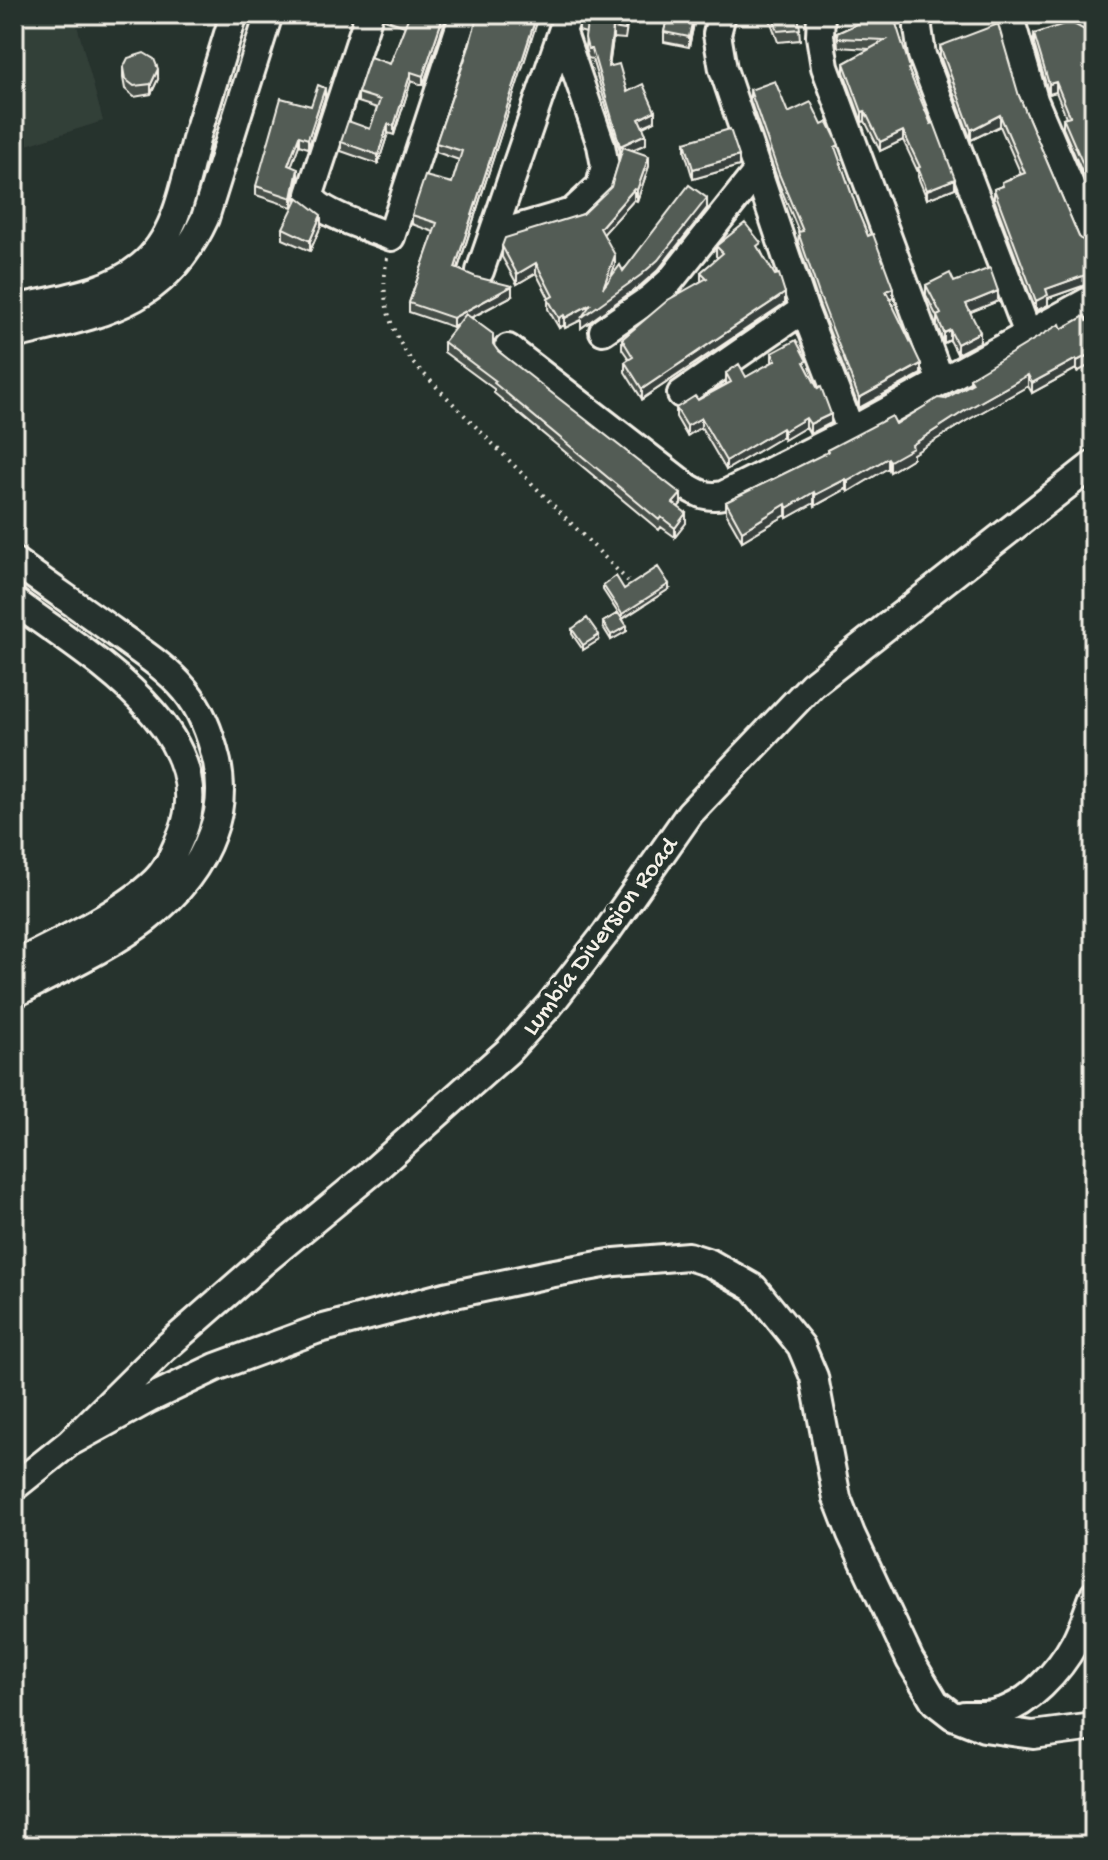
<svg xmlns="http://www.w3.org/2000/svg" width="1108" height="1860" font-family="'Gochi Hand',sans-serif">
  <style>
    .built { fill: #333f39 }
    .green { fill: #414b45; stroke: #9a9e96; stroke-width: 2 }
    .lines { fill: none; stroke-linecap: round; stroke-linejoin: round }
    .minor-casing { stroke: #f4f1e8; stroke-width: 32 }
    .path { stroke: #f4f1e8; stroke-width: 4; stroke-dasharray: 2 6; stroke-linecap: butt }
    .minor { stroke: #26332d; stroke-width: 26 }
    .wall { fill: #474f49; stroke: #f4f1e8; stroke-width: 2 }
    .shaded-wall { fill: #39403c; stroke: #f4f1e8; stroke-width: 2 }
    .building { fill: #525c55; stroke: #f4f1e8; stroke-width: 2 }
    .labels { text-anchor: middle; stroke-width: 8; stroke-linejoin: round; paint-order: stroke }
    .street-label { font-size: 26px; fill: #f4f1e8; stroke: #26332d }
  </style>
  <rect width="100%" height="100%" fill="#26332d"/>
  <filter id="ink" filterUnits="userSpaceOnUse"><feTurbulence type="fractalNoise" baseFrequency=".0125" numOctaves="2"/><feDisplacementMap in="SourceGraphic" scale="16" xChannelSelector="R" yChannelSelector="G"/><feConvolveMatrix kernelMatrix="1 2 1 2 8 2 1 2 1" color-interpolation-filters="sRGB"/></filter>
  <g filter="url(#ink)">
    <path class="built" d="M14 14H74L103 121 14 149Z"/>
    <path class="green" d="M14 1839 143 1840 163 1846H14Z"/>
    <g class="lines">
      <g class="minor-casing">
        <path id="minor" d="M369 14 310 194C317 214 371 228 391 237L464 14
          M722 14 717 34 723 69 804 309 851 431
          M821 14 820 36 825 67 941 382
          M919 14 918 28 922 55 1028 334
          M1009 14 1034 100 1094 241
          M1069 14 1094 24
          M494 235 572 212 600 186 605 166 601 145 563 33
          M480 271 568 14
          M14 309C56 299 107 294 141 266 179 236 186 175 198 132 210 93 222 53 234 14
          M603 331 651 298 670 281 756 173
          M14 335C99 314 164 307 205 218L269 14
          M508 348 686 486C699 494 708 498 723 495L851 431 1094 298
          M681 394 804 309
          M14 561C47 585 81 608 114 632 138 650 165 666 185 690 202 710 211 736 217 762 222 786 221 810 212 833 181 920 90 953 14 994
          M14 601C82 652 223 730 182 834 175 850 168 869 155 881 122 913 56 944 14 965
          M69 1443 164 1349 262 1263 371 1173 508 1051 549 1006 606 933 690 813 812 685 1094 464
          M14 1487 69 1443 149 1399 216 1367 316 1330 445 1296 549 1274 615 1262 688 1256 710 1263 754 1288 801 1346 814 1377 837 1498 851 1534 910 1660 935 1702 953 1716 984 1728 1033 1735 1094 1727
          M964 1715C974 1715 986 1716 996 1713 1028 1706 1060 1670 1075 1642 1083 1627 1088 1610 1094 1595"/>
      </g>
      <path class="path" d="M387 258C379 298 390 332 414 364L628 581"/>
      <use href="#minor" class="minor"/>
    </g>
    <path class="wall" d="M384 14H445V21L423 85 411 81 394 135 388 133 378 164 341 151V142L370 129 377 108 358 102V93L390 64 405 26 384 19Z
      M539 14 458 269 512 296 471 318 498 351 681 504 678 507 686 523 675 537 661 527 659 530 494 393V389L444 352V342L457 325 453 327 409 312V303L434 232 412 224V215L452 183 459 160 436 152V143L468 50Z
      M629 14 625 39 613 38 609 66 627 92 655 121 643 127 646 144 632 150 649 166 637 201 634 200 603 234 615 265 610 279 707 208 658 270 641 285 581 328V320L565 328 564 325 559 328 548 309V299L549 298 536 273 517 284 502 257V246L583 214 611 187 621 155 592 59 588 58 585 48 586 33 579 31V21Z
      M668 14H696L689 47 664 42V32Z
      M768 14H798L800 40 778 42Z
      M893 14 910 74 955 188 927 199 918 177V172L903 140 880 151 865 121 862 122 844 72V63L870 49 838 47 837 33 857 24Z
      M937 14H976L975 17Z
      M1034 34 1090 82 1094 94V185L1091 177 1085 179 1063 128V118L1066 117 1056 92 1049 94 1034 44Z
      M940 46 1019 96 1079 237 1094 253V282L1048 298V305L1036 311 994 199V189L1002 186V182L1021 174 1000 126 971 140 940 56Z
      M123 68 158 79 151 94 134 97 125 89 123 78Z
      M750 90 788 113 822 125 838 156 858 212 893 298 890 300 921 374 859 408 819 304 798 242 799 232 779 184 750 100Z
      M325 97 308 148 299 145 291 166 298 178 292 207 256 195V186L311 106Z
      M685 142 739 166 693 179 685 152Z
      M321 226 310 251 283 239V228Z
      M716 246 761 251 785 303 642 399 625 372V362L629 359 622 349V339L701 281V272L718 258 716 256Z
      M954 282 998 301 970 312 980 342 957 354 950 340 944 343 937 326V317L926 295V285Z
      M1085 316 1077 372 1076 369 1032 393 1028 386 966 421 913 454V458L890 472 888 468 848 492 846 489 815 506 814 503 787 518 786 515 742 541 726 513V502L827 453V450L896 424 945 399 970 385V378Z
      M772 353 807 368 831 423 810 434 806 427 784 440 782 437 726 470 701 427 687 436 676 417V408L698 400 726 384V373L746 377 772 362Z
      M603 585 624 589H669L623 619 627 631 611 640 603 627V622L618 613 603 590Z
      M572 629 599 640 583 650 572 634Z"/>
    <path class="shaded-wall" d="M444 14 445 21 423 85V76Z
      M537 14H539V16L455 277V268Z
      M694 14H696L689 47V37Z
      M613 28V38L608 76V67Z
      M158 69V79L151 94V84Z
      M1094 70V80L1087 83V73Z
      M411 72V81L394 135V126Z
      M1056 82V92L1049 94V84Z
      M325 88V97L308 148V139Z
      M655 111V121L639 128V119Z
      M865 111V121L862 122V112Z
      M1000 115V126L971 140V130Z
      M388 124V133L378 164V155Z
      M903 131V140L880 151V142Z
      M646 134V144L620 155V146Z
      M299 136V145L288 175V165Z
      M649 156V166L637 201V190Z
      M739 156V166L693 179V169Z
      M1091 167V177L1085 179V169Z
      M298 169V178L292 207V198Z
      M955 179V188L927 199V190Z
      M634 189V200L600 238V228Z
      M707 198V208L658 270 641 285 581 328V320L565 328V318L591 304Z
      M321 215V226L310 251V241Z
      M615 255V265L603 298V288Z
      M536 263V273L517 284V274Z
      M1094 272V282L1048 298V305L1036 311V301L1046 289Z
      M512 286V296L453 327V318Z
      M893 288V298L886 301V291Z
      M998 291V301L966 314V304Z
      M785 293V303L642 399V389Z
      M564 315V325L559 328V318Z
      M950 330V340L944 343V333Z
      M980 332V342L957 354V344Z
      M1094 352V363L1077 372V361Z
      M1076 359V369L1032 393V383Z
      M921 364V374L859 408V398Z
      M1028 375V386L966 421 913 454V458L890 472V461L912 445 966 410Z
      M831 414V423L810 434V424Z
      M701 418V427L687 436V426Z
      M806 418V427L784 440V431Z
      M782 428V437L726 470V461Z
      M888 458V468L848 492V481Z
      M846 479V489L815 506V495Z
      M814 492V503L787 518V508Z
      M681 494V504L673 513V503Z
      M786 504V515L742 541V531Z
      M686 513V523L675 537V528Z
      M669 584V589L622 619V614Z
      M627 626V631L611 640V635Z
      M599 635V640L583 650V645Z"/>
    <path class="building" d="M396 14H444L423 76 411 72 394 126 388 124 378 155 341 142 348 121 370 129 380 100 358 93 370 57 390 64 408 18Z
      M478 14H537L455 268 476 277 512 286 453 318 409 303 437 223 412 215 425 176 452 183 462 151 436 143 468 50Z
      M582 14H628L625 30 613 28 608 67 619 64 627 92 643 84 655 111 639 119 646 134 620 146 592 49H588L585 38 587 24 579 21Z
      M668 14H694L689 37 664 32Z
      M772 14H798L800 29 778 31Z
      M858 14H893L910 68 908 69 931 124 934 123 955 179 927 190 918 168 920 167 903 131 880 142 865 111 862 112 844 63 886 40 838 38 837 33 857 24Z
      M1070 22 1094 35V70L1087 73 1094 94V175L1091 167 1085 169 1063 118 1070 116 1056 82 1049 84 1034 34Z
      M998 24 1019 96 1079 237 1091 247 1094 253V272L1046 289 1048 295 1036 301 994 189 1003 186 1002 182 1025 173 1000 115 971 130 940 46Z
      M144 53 154 59 158 69 151 84 134 86 125 79 123 68 128 58Z
      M775 81 788 113 811 102 822 125 828 122 839 145 835 147 858 212 868 236 873 234 893 288 886 291 921 364 859 398 819 294 798 232 803 231 779 174 750 90Z
      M318 85 325 88 308 139 299 136 288 165 298 169 292 198 256 186 281 98 311 106Z
      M730 129 739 156 693 169 685 142Z
      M623 147 649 156 637 190 634 189 600 228 615 255 603 288 620 265 623 271 689 185 707 198 658 260 641 275 581 318 591 304 565 318 564 315 559 318 548 299 553 296 536 263 517 274 502 246 505 238 583 214 611 187Z
      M298 197 321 215 310 241 283 228Z
      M745 223 761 243 757 246 775 275 779 274 785 293 642 389 625 362 633 357 622 339 668 300 707 278 701 272 723 253 716 246Z
      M990 268 998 291 966 304 980 332 957 344 950 330 944 333 937 316 941 314 926 285 950 273 954 282Z
      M466 314 493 334V344L498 351 681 494 673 503 686 513 675 528 661 517 659 520 494 383 496 381 444 342Z
      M1085 316 1087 321 1094 317V352L1077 361 1076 359 1032 383 1028 375 966 410 912 445 913 448 890 461 888 458 848 481 846 479 815 495 814 492 787 508 786 504 742 531 726 502 828 452 827 450 892 416 896 424 938 398 945 399 973 383 970 378 1060 324 1062 329Z
      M796 340 807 361 804 362 818 389 821 387 831 414 810 424 806 418 784 431 782 428 726 461 701 418 687 426 676 408 695 396 698 400 731 382 726 373 739 364 746 377 776 360 772 353Z
      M658 567 669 584 622 614 603 585 616 576 624 589Z
      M618 613 627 626 611 635 603 622Z
      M587 618 599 635 583 645 572 629Z"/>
  </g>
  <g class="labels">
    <g class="street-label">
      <text transform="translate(598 935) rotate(-53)" y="9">Lumbia Diversion Road</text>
    </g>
  </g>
  <rect width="1108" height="1860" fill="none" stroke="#26332d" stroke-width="48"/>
  <rect x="24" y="24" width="1060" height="1812" fill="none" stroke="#f4f1e8" stroke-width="3" filter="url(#ink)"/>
</svg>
